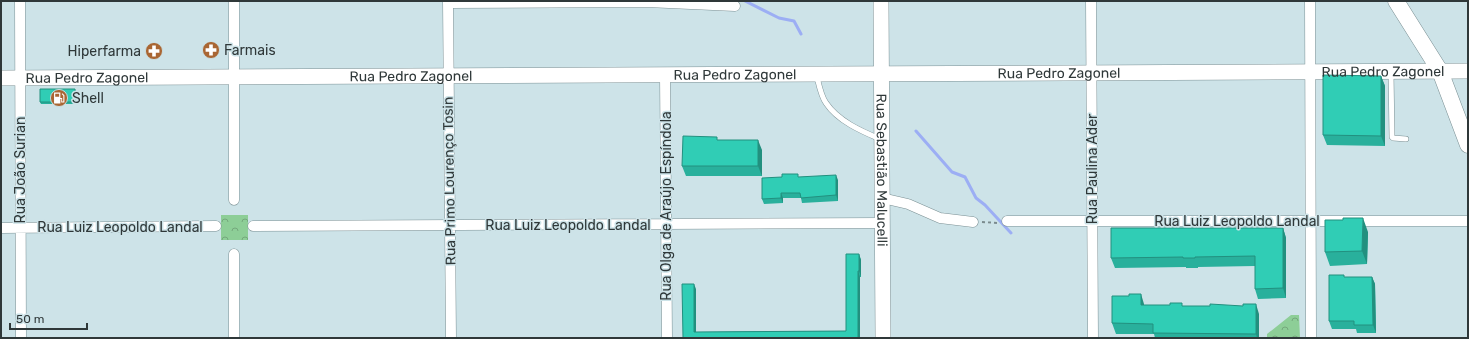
<svg xmlns="http://www.w3.org/2000/svg" width="1469" height="339" font-family="Rubik,sans-serif">
  <style>
    .park { fill: url(#park-crowns) }
    .lines { fill: none; stroke-linecap: round; stroke-linejoin: round }
    .stream { stroke: #9caef4; stroke-width: 3 }
    .lane-casing { stroke: #7b9094; stroke-width: 6 }
    .street-casing { stroke: #7b9094; stroke-width: 11 }
    .secondary-casing { stroke: #7b9094; stroke-width: 16 }
    .primary-casing { stroke: #7b9094; stroke-width: 17 }
    .path { stroke: #7b8b8e; stroke-width: 2; stroke-dasharray: 3 3; stroke-linecap: butt }
    .lane { stroke: #fff; stroke-width: 5 }
    .street { stroke: #fff; stroke-width: 10 }
    .secondary { stroke: #fff; stroke-width: 15 }
    .primary { stroke: #fff; stroke-width: 16 }
    .wall { fill: #29b09c }
    .shaded-wall { fill: #22907f }
    .building { fill: #30cdb5; stroke: #22907f }
    .labels { text-anchor: middle; stroke-width: 3; stroke-linejoin: round; paint-order: stroke }
    .poi-label { font-size: 14px; fill: #2f3839; stroke: #cde3e8; text-anchor: start }
    .street-label { font-size: 14px; fill: #2f3839; stroke: #cde3e8 }
  </style>
  <defs>
    <pattern id="park-crowns" width="20" height="18" patternUnits="userSpaceOnUse"><rect width="20" height="18" fill="#8dce97"/><path d="M2 6a3 3 0 1 1 6 0M12 15a3 3 0 1 1 6 0" fill="none" stroke="#74a87c"/></pattern>
  </defs>
  <rect width="100%" height="100%" fill="#cde3e8"/>
  <path class="park" d="M221 215H248V240H221Z
    M1291 315H1299L1300 338H1267V334Z"/>
  <g class="lines">
    <path class="stream" d="M745 1 779 18 794 21 801 34
      M916 131 952 172 965 177 976 198 985 205 1011 233"/>
    <g class="lane-casing">
      <path id="lane" d="M1391 73 1392 137 1393 138 1406 139
        M817 77C819 85 821 96 826 103 838 121 861 131 880 139"/>
    </g>
    <g class="street-casing">
      <path id="street" d="M20 1 21 338
        M234 1V200
        M448 1 451 338
        M1091 1 1093 338
        M1310 1 1311 338
        M448 3 647 2 735 6
        M665 74 667 338
        M882 198 908 204 940 218 973 222
        M1007 221H1468
        M253 226 882 223
        M1 228 216 226
        M234 338V254"/>
    </g>
    <g class="secondary-casing">
      <g id="secondary">
        <path id="s1" d="M881 1 883 338"/>
        <path id="s2" d="M1 78 1468 71"/>
      </g>
    </g>
    <g class="primary-casing">
      <path id="primary" d="M1396 1 1440 71 1468 145"/>
    </g>
    <path class="path" d="M982 222 998 223"/>
    <use href="#lane" class="lane"/>
    <use href="#street" class="street"/>
    <use href="#secondary" class="secondary"/>
    <use href="#primary" class="primary"/>
  </g>
  <path class="wall" d="M1381 76 1385 86V146L1327 145 1323 135Z
    M76 92V104H41L40 102Z
    M719 140 762 150V176H686L682 166Z
    M799 177 838 180V201L802 203 801 198H783V203L764 204 762 199Z
    M1283 228 1286 238V298L1258 299 1255 289V266L1198 267V268H1186V267L1115 268 1111 258Z
    M1368 232 1367 264 1330 266 1325 252Z
    M859 254 861 260V277H860V338H683L696 289V332L846 331Z
    M1344 275V277H1372L1375 284 1376 333H1357L1356 329H1332L1329 321Z
    M1144 304V305L1183 306 1259 314V338H1155L1154 334H1116L1112 323Z"/>
  <path class="shaded-wall" d="M1381 76 1385 86V146L1381 136Z
    M75 89 76 92V104L75 102Z
    M758 140 762 150V176L758 166Z
    M836 175 838 180V201L836 195Z
    M781 193 783 198V203L781 198Z
    M1363 218 1368 232 1367 264 1362 251Z
    M1283 228 1286 238V298L1283 288Z
    M859 254 861 260V277L859 271Z
    M858 271 860 277V338H858Z
    M1372 277 1375 284 1376 333 1373 325Z
    M694 284 696 289V338L694 332Z
    M1141 294 1144 304V315L1141 305Z
    M1256 304 1259 314V338H1257L1256 334Z"/>
  <path class="building" d="M1323 75 1381 76V136L1323 135Z
    M40 89H75V102H40Z
    M683 136 717 137V140H758V166H682Z
    M782 174H798V177L836 175V195L801 198 800 193H781V198L762 199V178L782 177Z
    M1343 218H1363L1362 251 1325 252V220H1343Z
    M1111 228H1283V288L1255 289V256L1195 257V258H1183V257L1111 258Z
    M846 254H859V271H858V338H683L682 284H694V332L846 331Z
    M1329 275H1344V277H1372L1373 325H1354V321H1329Z
    M1129 294H1141V305H1170V303H1182V306H1210V304L1243 306V304H1256V334L1153 333V324L1112 323V296H1129Z"/>
  <defs>
    <g id="pharmacy-disc" transform="scale(0.9)"><circle r="9.5" fill="#a96633" stroke="#cde3e8"/><path d="M-2-6h4v4h4v4h-4v4h-4v-4h-4v-4h4Z" fill="#fff"/></g>
    <g id="fuel-disc" transform="scale(0.9)"><circle r="9.5" fill="#a96633" stroke="#cde3e8"/><path d="M-5.5-6h7V0h2V4h1.3V-2.5L3-4.5l.8-.8L6-3V5H2.5V1h-1V6h-7ZM-4.2-4.7v3.2H.2V-4.7Z" fill="#fff"/></g>
  </defs>
  <g fill-rule="evenodd">
    <use href="#pharmacy-disc" x="211" y="50"/>
    <use href="#pharmacy-disc" x="154" y="51"/>
    <use href="#fuel-disc" x="59" y="98"/>
  </g>
  <g class="labels">
    <g class="poi-label">
      <text x="224" y="55">Farmais</text>
      <text x="141" y="56" text-anchor="end">Hiperfarma</text>
      <text x="72" y="103">Shell</text>
    </g>
    <g class="street-label">
      <text dy="5" stroke="none"><textPath href="#s2" startOffset="1382">Rua Pedro Zagonel</textPath></text>
      <text dy="5" stroke="none"><textPath href="#s2" startOffset="1058">Rua Pedro Zagonel</textPath></text>
      <text dy="5" stroke="none"><textPath href="#s2" startOffset="734">Rua Pedro Zagonel</textPath></text>
      <text dy="5" stroke="none"><textPath href="#s2" startOffset="410">Rua Pedro Zagonel</textPath></text>
      <text dy="5" stroke="none"><textPath href="#s2" startOffset="86">Rua Pedro Zagonel</textPath></text>
      <text dy="5" stroke="none"><textPath href="#s1" startOffset="169">Rua Sebastião Malucelli</textPath></text>
      <text transform="translate(1092 169) rotate(-90)" y="5">Rua Paulina Ader</text>
      <text transform="translate(20 170) rotate(-90)" y="5">Rua João Surian</text>
      <text transform="translate(449 181) rotate(-91)" y="5">Rua Primo Lourenço Tosin</text>
      <text transform="translate(666 206) rotate(-90)" y="5">Rua Olga de Araújo Espíndola</text>
      <text x="1237" y="226">Rua Luiz Leopoldo Landal</text>
      <text x="568" y="230">Rua Luiz Leopoldo Landal</text>
      <text x="120" y="232">Rua Luiz Leopoldo Landal</text>
    </g>
  </g>
  <rect width="1469" height="339" fill="none" stroke="#2f3839" stroke-width="4"/>
  <path d="M10 323v6h77v-6" fill="none" stroke="#2f3839" stroke-width="2"/>
  <text x="16" y="323" font-size="12" fill="#2f3839" stroke="#cde3e8" stroke-width="3" paint-order="stroke">50 m</text>
</svg>
